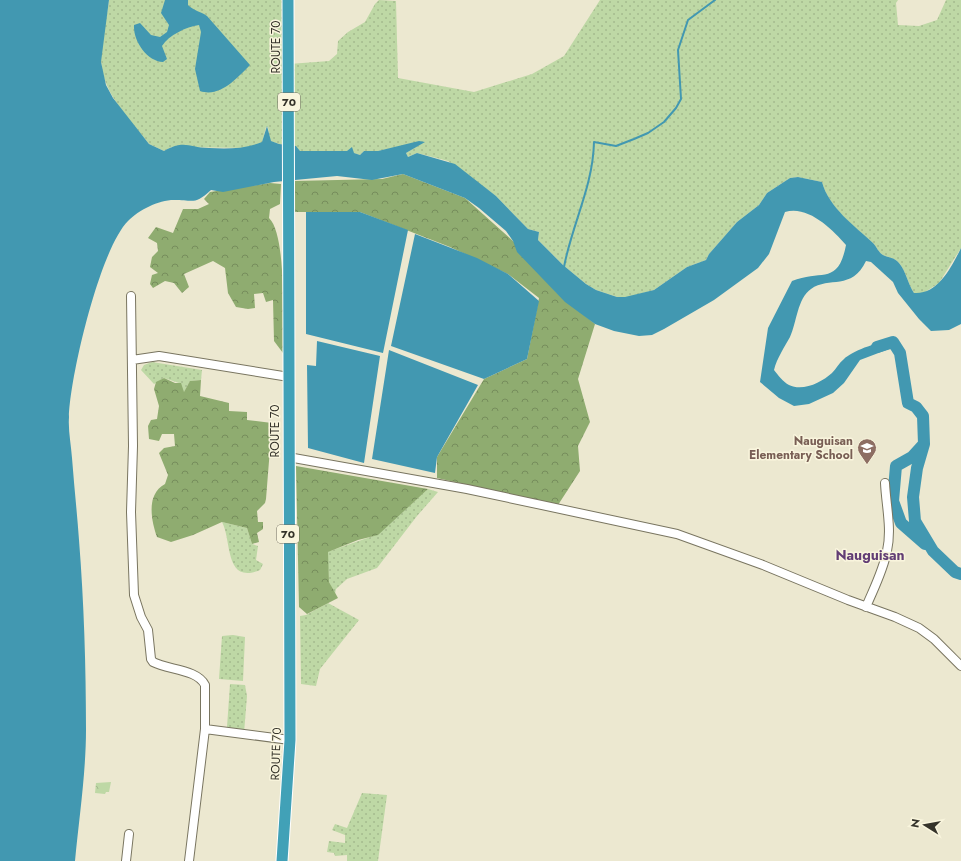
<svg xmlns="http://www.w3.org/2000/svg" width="961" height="861" font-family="Jost,sans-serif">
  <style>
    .grass { fill: url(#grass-dots) }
    .forest { fill: url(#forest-crowns) }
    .park { fill: url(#park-crowns) }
    .water { fill: #4298b1 }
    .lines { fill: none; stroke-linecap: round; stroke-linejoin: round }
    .stream { stroke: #4298b1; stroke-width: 2 }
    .river { stroke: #4298b1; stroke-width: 12 }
    .minor-casing { stroke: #797560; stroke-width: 10 }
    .highway-casing { stroke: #fff; stroke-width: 13 }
    .minor { stroke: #fff; stroke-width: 8 }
    .highway { stroke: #41a1b7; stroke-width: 11 }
    .labels { text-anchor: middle; stroke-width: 3; stroke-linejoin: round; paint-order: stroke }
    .shield { fill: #f9f5dd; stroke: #706d60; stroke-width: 1 }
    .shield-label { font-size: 11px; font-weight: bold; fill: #35332a }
    .street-label { font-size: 12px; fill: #35332a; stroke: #f9f5dd }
    .education-label { font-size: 12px; font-weight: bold; fill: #785e54; stroke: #f9f5dd; text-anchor: end }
    .quarter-label { font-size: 14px; font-weight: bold; fill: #623d75; stroke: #f9f5dd }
  </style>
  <defs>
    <pattern id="grass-dots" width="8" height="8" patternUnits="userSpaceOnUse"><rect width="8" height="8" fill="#bed8a5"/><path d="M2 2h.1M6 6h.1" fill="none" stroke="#a4ba8e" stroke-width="1.8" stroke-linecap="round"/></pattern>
    <pattern id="forest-crowns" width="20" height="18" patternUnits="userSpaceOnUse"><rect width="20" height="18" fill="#8fac70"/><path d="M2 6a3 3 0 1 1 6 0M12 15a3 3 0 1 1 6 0" fill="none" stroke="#768d5c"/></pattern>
    <pattern id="park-crowns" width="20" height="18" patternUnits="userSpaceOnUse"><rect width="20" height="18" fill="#bed8a5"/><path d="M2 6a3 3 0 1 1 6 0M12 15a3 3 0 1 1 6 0" fill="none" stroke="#a4ba8e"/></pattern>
  </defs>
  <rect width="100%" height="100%" fill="#ece8d0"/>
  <path class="grass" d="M109 0H288L289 64 329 61 337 54 338 41 348 32 365 22 375 4 379 0 396 1 398 78 474 92 532 74 564 56 600 0H898L896 3 898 25 919 26 937 20 946 0H961V248L939 283 922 294 914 293C908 284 906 271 899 263 894 257 889 258 883 255 879 253 876 246 873 243 854 226 829 208 822 182L798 177 790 178 767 193 759 205 737 222 709 254 706 260 687 267 654 290 625 298 617 297 596 290 586 284 563 265 538 240 539 232 528 229 496 196 448 161 417 153 408 157 406 153 424 142 378 151H364L360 155 347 151H300L295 146 279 144 270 141 268 127H266L262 143 248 148 172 147 164 151 149 144C130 119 103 95 101 61 100 40 107 20 109 0Z
    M152 362 202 370 201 380 190 381 184 393 179 383 164 378 154 384 141 370 144 365Z
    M428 489 438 492 417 516 377 568 347 579 336 589 335 594 329 582 327 552 373 536 388 525Z
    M222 522 247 528 252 544 258 546 256 560 263 564 260 570C224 585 232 540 222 522Z
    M328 603 359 620 320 669 316 686 301 684 300 616 306 615Z
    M233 635 245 637 243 681 219 679 222 636Z
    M230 684 245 685 247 696 244 733 227 727Z
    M362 793 387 795 378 861H347V855L335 856 334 853 327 852 329 841 345 843V835L332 830 335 824 347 828Z"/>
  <path class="forest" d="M403 174 465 198 513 241 556 292 595 324 578 379 590 422 578 446 580 471 558 505 437 478V457L484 379 527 359 539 298 508 274 450 247 360 212H295L293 181 382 179Z
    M270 183 281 184 280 204 270 209 269 218C283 231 283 288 283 309 287 319 283 341 283 353L274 341 273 300 266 302 263 293 254 294 255 308 248 309 236 307 228 293 225 268 213 261 184 274 189 287 182 293 174 283 165 281 153 288 150 284 152 275 158 273 150 267 152 257 158 251 157 243 148 238 156 227 173 233 183 209H198L209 204 204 199 210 192Z
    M164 378 175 383H181L184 392 190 381 201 380 200 396 229 403V411L247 412V420L272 423 266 499 265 503 257 511 258 522H263V529L257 533 259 542 252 544 247 528 222 522 193 535 171 542 157 537C151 520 146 494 165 484L168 475 159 453 164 448 175 446 174 434H162L159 441 149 439 148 426 151 420 157 419 159 406 154 389 156 382Z
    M296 466 428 489 378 535 358 540 328 552 329 582 338 598 307 614 299 607Z"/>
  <path class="park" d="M111 782 109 792H106L105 794 95 793 96 783Z"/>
  <path class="water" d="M0 0H109L101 62 106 85 113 98 149 144 164 151C185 139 189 148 209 148 227 149 245 149 262 142L267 126 271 141 279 144 296 146 300 151H347L352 147 354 153 360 155 364 151H378L419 141 425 142 406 153 408 157 417 153 455 164 496 196 528 229 539 232 538 240 563 265 586 284 596 290 617 297H625L654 290 687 267 706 260 709 254 737 222 759 205 767 193 790 178 798 177 822 182C829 208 855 226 873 243 876 246 879 253 883 255 889 258 894 257 899 263 906 271 908 284 914 293 938 295 952 266 961 248V324L949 330 931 331 919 319 898 293 893 282 871 262 866 261C852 291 829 276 811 289 797 299 797 322 790 337 784 348 777 358 774 370 778 375 783 382 789 385 803 392 822 382 832 373 836 369 839 363 844 359 852 351 881 340 893 342L889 349 860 360 844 383 833 393 809 404 794 406 779 398 760 382 768 328 792 281C822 269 838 286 846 245 832 229 808 205 785 212L769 254 758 268 714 300 664 329 652 335 639 336 614 331 595 324 565 302 517 252 513 241 506 231 479 208 465 198 403 174 372 180 337 176 274 182 223 192 211 190C195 205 194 200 174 200 158 200 139 210 128 221 100 249 70 376 69 417 68 430 71 444 72 458 74 485 77 512 79 540 84 603 86 667 86 730 86 772 79 819 75 861H0Z
    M165 0H188V5C194 11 200 11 207 16L250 65C237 78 220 98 200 91L195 69 201 32 199 25C186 27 169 35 162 46L167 59 163 62C147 61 133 41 134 25L140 23 151 35 160 37 167 32 169 25 161 13Z
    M306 212H360L408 230 383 353 306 334Z
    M415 234 477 258 508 274 539 301 527 359 484 379 391 346Z
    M317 341 380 356 364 463 308 448 307 365 316 366Z
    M389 350 478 385 437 457 435 473 372 459Z"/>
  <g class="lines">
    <path class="stream" d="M564 267C572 224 593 187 594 142L616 146 634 139 648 133 664 122 676 108 681 99 678 50 688 20 715 0"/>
    <path class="river" d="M877 347 893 342 900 353 908 403 916 407 923 416 924 444 917 468 913 497 915 521 933 551 955 572 961 574
      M922 446 912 457 896 466 893 501 901 523 925 544"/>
    <g class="minor-casing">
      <path id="minor" d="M131 296 133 446 131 512 134 595 141 617 148 630 151 659 153 662C168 670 197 669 205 685V729
        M132 360 159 356 289 377
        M288 457 467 489 677 534 763 565 848 600 895 617 919 628 934 639 961 666
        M866 607C874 588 883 571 887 551 892 529 886 505 885 483
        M126 861 129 834
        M189 861 205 729 290 740"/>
    </g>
    <g class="highway-casing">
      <path id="highway" d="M282 861 290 740 288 0"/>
    </g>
    <use href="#minor" class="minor"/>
    <use href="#highway" class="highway"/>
  </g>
  <defs>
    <g id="school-pin" transform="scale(1)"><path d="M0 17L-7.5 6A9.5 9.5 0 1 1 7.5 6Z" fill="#8d6e63" stroke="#f9f5dd"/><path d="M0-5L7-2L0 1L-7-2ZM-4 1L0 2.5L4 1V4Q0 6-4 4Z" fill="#fff"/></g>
  </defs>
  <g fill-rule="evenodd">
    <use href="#school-pin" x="867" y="448"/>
  </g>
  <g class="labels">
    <g class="shield">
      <rect x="278" y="93" width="22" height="18" rx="3"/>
      <rect x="277" y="525" width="22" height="18" rx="3"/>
    </g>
    <g class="shield-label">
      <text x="289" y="106">70</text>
      <text x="288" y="538">70</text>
    </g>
    <g class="street-label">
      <text transform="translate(276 47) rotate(-90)" y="4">ROUTE 70</text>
      <text transform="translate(275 431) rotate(-90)" y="4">ROUTE 70</text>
      <text transform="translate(276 754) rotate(-88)" y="4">ROUTE 70</text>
    </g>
    <g class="education-label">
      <text x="853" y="445">Nauguisan<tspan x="853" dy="14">Elementary School</tspan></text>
    </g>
    <g class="quarter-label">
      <text x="870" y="560">Nauguisan</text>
    </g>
  </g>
  <g transform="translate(925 825) rotate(281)" stroke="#f9f5dd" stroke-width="3" paint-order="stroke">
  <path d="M0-3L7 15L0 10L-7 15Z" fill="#35332a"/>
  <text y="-6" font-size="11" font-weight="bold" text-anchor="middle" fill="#35332a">N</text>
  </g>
</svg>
